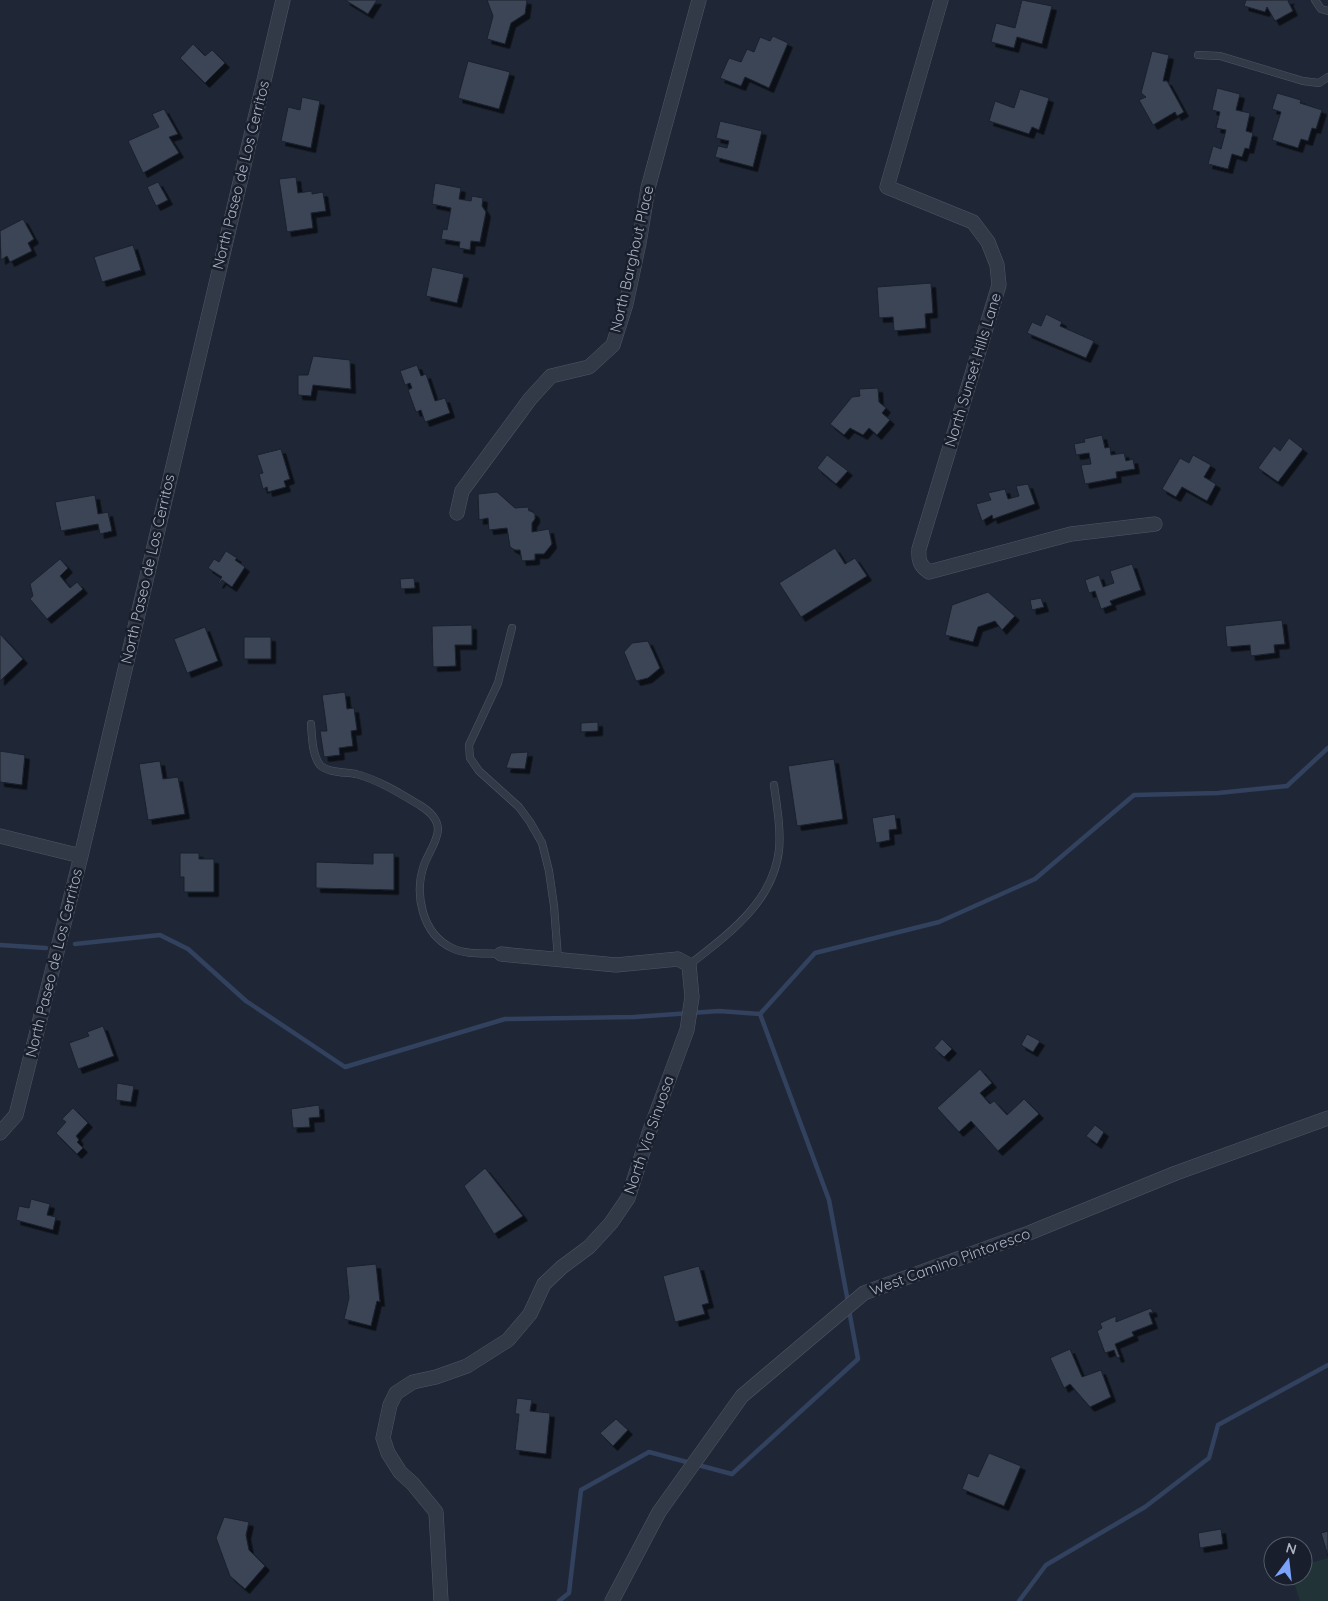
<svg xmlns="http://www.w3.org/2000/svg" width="1328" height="1601" font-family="Quicksand,sans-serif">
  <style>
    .green { fill: #213337 }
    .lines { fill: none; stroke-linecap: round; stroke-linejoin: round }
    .stream { stroke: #31415e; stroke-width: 4.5 }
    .building { fill: #3a4557; stroke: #1a202d; filter: url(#shadow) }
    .service-casing { stroke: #505665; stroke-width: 8 }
    .minor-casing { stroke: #505665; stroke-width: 15 }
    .service { stroke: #323947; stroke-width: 7 }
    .minor { stroke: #323947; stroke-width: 14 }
    .labels { text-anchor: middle; stroke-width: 5; stroke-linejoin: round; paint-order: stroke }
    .street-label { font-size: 15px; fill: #acb3c4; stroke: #181e2b }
  </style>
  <defs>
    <filter id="shadow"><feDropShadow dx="4.5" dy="4.5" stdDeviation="0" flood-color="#0009"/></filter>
  </defs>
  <rect width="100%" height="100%" fill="#1f2736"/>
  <path class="green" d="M1328 1558V1601H1300L1292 1576H1303V1565Z"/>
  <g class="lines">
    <path class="stream" d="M75 944 160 935 188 949 246 1001 345 1067 505 1019 634 1017 719 1011 760 1014 815 953 939 922 1035 879 1134 795 1218 793 1287 786 1328 748
      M0 945 46 948
      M760 1014 829 1200 848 1302
      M559 1601 569 1593 581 1490 649 1452 732 1474 858 1359 849 1310
      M1019 1601 1046 1565 1145 1507 1209 1458 1218 1425 1328 1365"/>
  </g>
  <path class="building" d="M345 0H377L368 14Z
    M487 0H527L525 14 511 23 505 44 487 39 493 16Z
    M1022 0 1052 6 1042 44 1017 37 1014 48 991 42 996 23 1015 28Z
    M1246 0H1290L1288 1 1293 11 1275 21 1267 7 1265 12 1244 6Z
    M773 36 788 43 769 88 745 77 741 86 720 78 729 58 741 62 747 49 754 52 760 37 770 41Z
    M193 44 205 56 212 50 225 63 205 83 180 58Z
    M1152 51 1169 55 1163 81H1167L1184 112 1177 116 1175 112 1153 125 1139 100 1146 97 1141 93Z
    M468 61 510 72 499 109 458 98Z
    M1217 88 1240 94 1236 110 1250 113 1246 131 1253 133 1249 149 1245 148 1242 157 1232 154 1228 169 1208 164 1213 146 1221 149 1226 130 1216 128 1220 112 1212 110Z
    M1020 89 1049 98 1039 130 1032 127 1029 134 989 121 995 101 1014 108Z
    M1277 93 1301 100 1300 103 1322 110 1316 129 1312 128 1308 141 1301 139 1298 148 1272 140 1281 112 1272 109Z
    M302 97 320 101 311 148 281 141 288 107 300 110Z
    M164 109 178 134 169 137 179 153 143 173 128 141 159 127 152 114Z
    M720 121 762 131 753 167 715 157 718 146 727 148 729 141 716 138Z
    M296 177 298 193 312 191V194L323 192 326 211 311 213 313 228 287 232 279 179Z
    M158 182 168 200 156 206 147 187Z
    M435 183 461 188 459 199 471 201 472 196 483 198 482 206 486 212 480 242 471 241 470 250 459 248 460 242 441 239 443 229 447 230 451 208 432 204Z
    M23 219 34 239 28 243 32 251 10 262 7 256 1 260 0 231Z
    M133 245 141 270 102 282 94 257Z
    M432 267 464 274 457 303 426 296Z
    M931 283 933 313 925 314 926 328 894 331 893 317 879 318 877 287Z
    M1046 314 1062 322 1060 326 1094 341 1086 358 1027 333 1032 322 1041 326Z
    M313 356 350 360 351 389 313 385 311 396 298 395V375H308Z
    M417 365 421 376 426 374 435 401 445 398 450 413 425 422 421 410 416 412 408 390 412 388 410 383 405 385 400 371Z
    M878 388 879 402 886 408 882 413 890 420 877 435 869 428 863 435 850 428 844 435 830 424 852 397 860 396 859 389Z
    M1102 435 1105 448 1110 447 1111 455 1124 453 1126 461 1133 459 1135 469 1116 472 1117 478 1085 484 1081 465 1091 464 1089 453 1076 455 1074 444 1085 442 1084 439Z
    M1289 438 1303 449 1278 482 1258 468 1274 446 1280 451Z
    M281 449 290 479 284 481 286 487 268 492 267 487 263 489 259 474 263 473 257 455Z
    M827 455 848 471 836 484 817 468Z
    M1193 455 1211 465 1204 477 1216 484 1207 501 1182 487 1176 497 1162 489 1180 458 1189 463Z
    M1028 484 1035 504 993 519 992 515 982 521 976 504 991 500 988 493 1005 489 1008 499 1019 496 1016 486Z
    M497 492 515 508 528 507 529 511H531L535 514V519L532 523V532L549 529 552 544 544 554H535V560L522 561 520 550H515L510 547 507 528 489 530 488 518 479 520 478 494Z
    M95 495 98 514 108 512 112 531 100 534 98 524 61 531 55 502Z
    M835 548 845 564 855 558 867 576 801 617 779 583Z
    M226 551 237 558 235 560 245 567 232 587 222 580 219 584 218 583 222 577 208 568 214 559 219 562Z
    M60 559 68 568 60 576 70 588 77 582 83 589 47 619 30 599 33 596 30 584Z
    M1132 564 1141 590 1110 601 1112 605 1101 609 1095 591 1089 593 1085 580 1099 575 1103 587 1114 583 1110 571Z
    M414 578 415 588 401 589 400 579Z
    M988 592 1015 616 1002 630 995 621 978 627 973 642 945 635 952 605Z
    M1041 598 1044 607 1032 610 1030 600Z
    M1282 620 1285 644 1274 645 1275 653 1251 656 1250 645 1227 647 1225 626Z
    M472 625V645H455L456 666 433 667 432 626Z
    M205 627 218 661 187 673 174 639Z
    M0 634 23 659 0 681Z
    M244 637H271V659H244Z
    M648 641 660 668 648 678 636 681 624 652 632 643Z
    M345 692 347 709 354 708 357 730 351 731 353 746 339 748 340 755 324 757 320 731H327L322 695Z
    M598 722V731L581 732V723Z
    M0 751 25 755 22 785 0 782Z
    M528 752 525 769 506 768 511 753Z
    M834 759 843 819 797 826 788 766Z
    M160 761 163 779 178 777 185 814 148 820 139 764Z
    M895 814 897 829 889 830 890 840 876 843 872 818Z
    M180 853H199V859H214V892H184V877H180Z
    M373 853H394V890L316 888V862L373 864Z
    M103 1026 114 1056 78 1069 69 1043 89 1036 87 1032Z
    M1027 1034 1040 1041 1033 1052 1021 1045Z
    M942 1039 952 1049 944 1057 934 1048Z
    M980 1069 992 1083 980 1093 990 1104 994 1101 1007 1115 1024 1099 1039 1114 998 1151 971 1121 959 1132 937 1108Z
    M117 1083 134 1086 131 1102 116 1100Z
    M319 1105 320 1117 309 1118 310 1127 293 1128 291 1109Z
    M73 1108 88 1123 76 1136 79 1140 77 1142 83 1148 77 1154 56 1133 66 1122 62 1119Z
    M1095 1125 1104 1132 1097 1144 1086 1136Z
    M485 1168 523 1216 494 1234 464 1186Z
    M31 1199 50 1204 47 1215 56 1217 53 1230 16 1220 19 1206 29 1208Z
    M376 1264 380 1302 377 1301 371 1326 344 1319 349 1298 346 1267Z
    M699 1266 709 1303 702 1305 705 1314 675 1322 663 1276Z
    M1151 1308 1153 1312 1149 1313 1153 1324 1132 1332 1134 1336 1115 1344 1120 1357 1117 1358 1114 1350 1105 1353 1097 1331 1102 1328 1100 1323 1116 1316V1322Z
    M1070 1349 1082 1377 1101 1370 1111 1397 1090 1407 1070 1384 1064 1388 1050 1358Z
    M517 1398 532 1400 530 1411 550 1413 546 1454 515 1450 519 1414H515Z
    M616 1419 628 1430 613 1446 600 1433Z
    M989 1453 1021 1466 1004 1506 962 1489 968 1473 978 1477Z
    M224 1517 249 1522 246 1535 249 1550 265 1566 245 1589 230 1576 216 1538Z
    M1221 1529 1223 1544 1200 1548 1198 1533Z
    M1328 1531V1556L1321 1533Z"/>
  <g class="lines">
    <g class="service-casing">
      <path id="service" d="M1315 0 1321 9 1328 11
        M1198 55 1220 56 1303 81 1319 83 1328 77
        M512 628 498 683 469 745 470 758 479 771 519 807 530 822 542 843 549 871 554 906 558 959
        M311 724C312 736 312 755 320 765 328 773 345 772 356 774 379 780 401 794 421 806 429 811 438 819 438 830 437 842 428 854 424 865 414 894 422 934 452 948 466 955 485 953 501 954
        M689 965C727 935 773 903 779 850 781 829 777 807 774 785"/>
    </g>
    <g class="minor-casing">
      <path id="minor" d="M941 0 887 187 973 222 988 242 997 265 999 285 919 549C918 560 920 566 929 572L1071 534 1155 524
        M457 513 462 491 530 399 551 376 589 367 613 345 626 304 639 243 648 188 699 0
        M0 836 81 856
        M0 1133 16 1115 81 856 283 0
        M441 1601 436 1512 413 1484 400 1472 388 1453 383 1438 390 1405 396 1393 413 1382 436 1377 467 1366 508 1340 530 1314 544 1284 562 1267 589 1247 611 1223 628 1198 650 1130 687 1030 692 997 689 965 678 959 616 965 501 954
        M612 1601 659 1512 742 1396 864 1293 1029 1233 1176 1173 1328 1118"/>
    </g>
    <use href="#service" class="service"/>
    <use href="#minor" class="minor"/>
  </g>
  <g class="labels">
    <g class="street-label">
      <text transform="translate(241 175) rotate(-76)" y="5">North Paseo de Los Cerritos</text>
      <text transform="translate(632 259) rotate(-77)" y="5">North Barghout Place</text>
      <text transform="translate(973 370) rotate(-73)" y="5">North Sunset Hills Lane</text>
      <text transform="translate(148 569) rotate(-77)" y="5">North Paseo de Los Cerritos</text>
      <text transform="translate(54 963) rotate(-76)" y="5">North Paseo de Los Cerritos</text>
      <text transform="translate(649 1135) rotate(-71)" y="5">North Via Sinuosa</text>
      <text transform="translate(950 1262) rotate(-20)" y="5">West Camino Pintoresco</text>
    </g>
  </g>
  <g transform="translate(1288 1561) rotate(15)"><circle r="24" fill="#181e2b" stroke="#535a68"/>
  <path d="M0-4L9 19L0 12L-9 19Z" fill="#7ba3fa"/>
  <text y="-8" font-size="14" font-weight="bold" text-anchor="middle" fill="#acb3c4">N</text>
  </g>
</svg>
